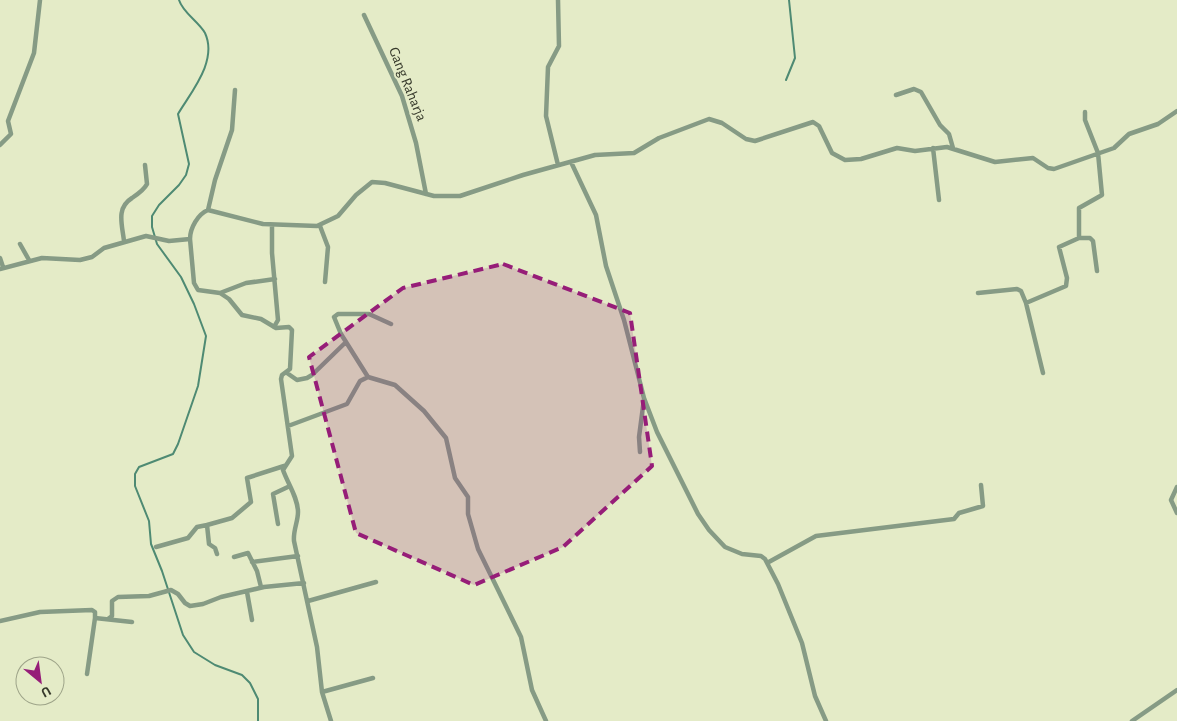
<svg xmlns="http://www.w3.org/2000/svg" width="1177" height="721" font-family="'Alegreya Sans',sans-serif">
  <style>
    .lines { fill: none; stroke-linecap: round; stroke-linejoin: round }
    .stream { stroke: #4e8a73; stroke-width: 2 }
    .street { stroke: #869b85; stroke-width: 4.5 }
    .marked { fill: #961d78; fill-opacity: 0.2; stroke: #961d78; stroke-width: 4; stroke-dasharray: 10 6; stroke-linejoin: round }
    .labels { text-anchor: middle; stroke-width: 4; stroke-linejoin: round; paint-order: stroke }
    .street-label { font-size: 15px; fill: #36392b; stroke: #e4ebc7 }
  </style>
  <rect width="100%" height="100%" fill="#e4ebc7"/>
  <g class="lines">
    <path class="stream" d="M179 0C183 13 198 21 205 33 218 61 191 92 178 114L189 164 186 175 179 185 159 205 152 216V227L157 244 181 277 194 304 206 336 198 386 178 444 173 454 139 467 135 474V486L149 521 151 544 162 571 183 635 194 652 215 665 242 675 250 683 258 699V721
      M786 80 795 58 789 0"/>
    <path class="street" d="M558 0 559 46 548 67 546 116 558 165
      M364 15 402 96 416 143 426 194
      M896 95 914 89 921 92 940 125 949 134 953 148
      M0 145 11 134 8 121 34 53 40 0
      M933 148 939 200
      M571 162 596 215 606 266 624 320 644 398 657 432 698 514 709 530 725 547 742 554 761 556 765 559 778 584 802 643 815 696 826 721
      M208 210 215 180 232 130 235 90
      M272 225V253L278 320 274 327
      M320 226 328 247 325 282
      M1079 238H1090L1093 241 1097 271
      M190 239 194 283 198 290 220 293 229 299 242 315 261 319 276 328 289 327 292 330 290 369 282 375 281 379 292 456 283 470C288 484 298 498 298 512 298 522 293 530 294 541L317 647 322 692 331 721
      M124 241C122 224 116 208 132 198 138 194 144 190 147 184L145 165
      M20 244 29 260
      M0 258 3 267
      M0 269 42 258 80 260 92 257 104 248 146 236 169 241 190 239C190 228 198 214 208 210L263 224 317 226 338 216 356 195 372 182 385 183 434 196H460L523 175 595 155 634 153 659 138 709 119 722 123 746 139 755 141 813 122 819 126 832 153 845 160 861 159 897 148 915 151 947 147 995 162 1033 158 1048 168 1054 169 1114 148 1129 134 1158 124 1177 111
      M220 293 246 283 275 279
      M978 293 1017 289 1021 291 1026 303
      M287 373 297 380 307 378 312 375 346 342
      M1043 373 1026 303 1066 286 1067 278 1059 247 1079 238V208L1102 195 1098 153 1085 120V112
      M368 377 341 334 334 317 338 314H369L391 324
      M288 426 347 404 360 381 368 377 395 385 424 411 446 438 455 478 468 497V514L478 549 521 637 532 690 546 721
      M640 452 639 437 644 399
      M1177 487 1171 500 1177 513
      M278 524 273 494 290 486
      M207 525 232 518 251 502 247 478 284 466
      M156 547 188 538 197 527 207 525 209 544 215 548 217 554
      M234 557 248 553 257 571 261 587
      M252 562 298 556
      M767 563 816 536 954 519 959 513 983 506 981 485
      M247 592 252 620
      M308 601 376 582
      M108 619 112 616V601L118 597 149 596 171 590 178 594 185 603 190 606 203 604 221 597 264 587 304 583
      M0 621 40 612 92 610 95 612V618L132 622
      M87 674 95 618
      M322 692 373 678
      M1132 721 1177 690"/>
  </g>
  <path class="marked" d="M503 264 630 313 652 466 563 547 474 585 356 533 309 357 403 288Z"/>
  <g class="labels">
    <g class="street-label">
      <text transform="translate(408 84) rotate(68)" y="5">Gang Raharja</text>
    </g>
  </g>
  <g transform="translate(40 681) rotate(151)"><circle r="24" fill="#e4ebc7" stroke="#9ea489"/>
  <path d="M0-4L9 19L0 12L-9 19Z" fill="#961d78"/>
  <text y="-8" font-size="14" font-weight="bold" text-anchor="middle" fill="#36392b">U</text>
  </g>
</svg>
